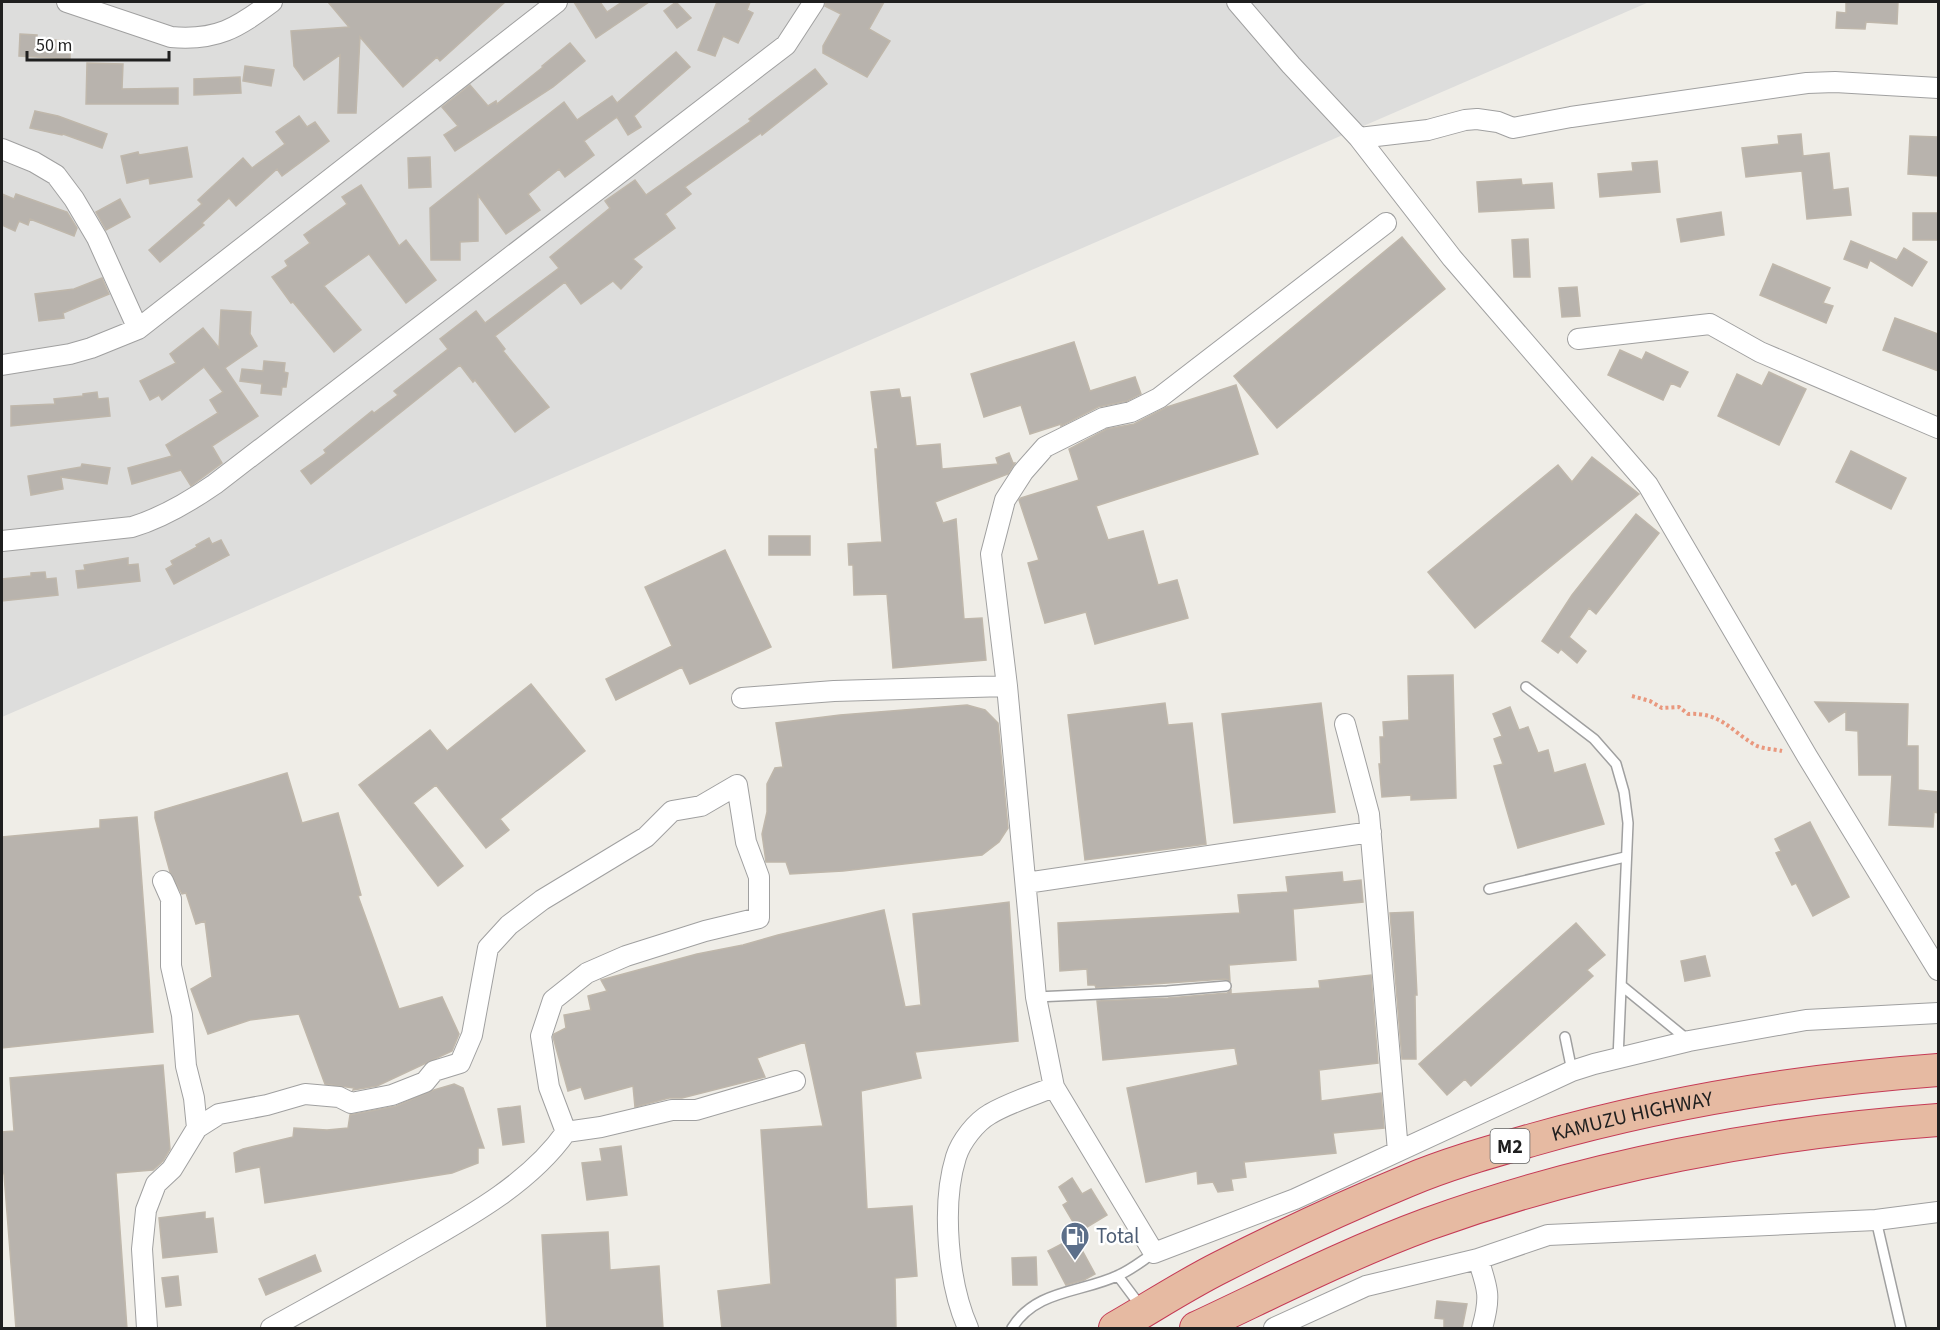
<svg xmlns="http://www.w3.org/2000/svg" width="1940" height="1330" font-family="'Source Sans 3',sans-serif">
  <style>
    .residential { fill: #dddddc }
    .building { fill: #b8b3ad; stroke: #bfb7ab; stroke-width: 1.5 }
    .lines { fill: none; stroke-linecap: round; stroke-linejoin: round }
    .service-casing { stroke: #a0a0a0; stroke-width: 12 }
    .minor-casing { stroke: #a0a0a0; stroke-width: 22 }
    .trunk-casing { stroke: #c53b56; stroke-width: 34 }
    .path { stroke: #e9987e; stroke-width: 4; stroke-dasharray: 3 3; stroke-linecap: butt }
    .service { stroke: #fff; stroke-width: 9 }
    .minor { stroke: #fff; stroke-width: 20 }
    .trunk { stroke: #e6baa2; stroke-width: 32 }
    .labels { text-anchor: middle; stroke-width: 5; stroke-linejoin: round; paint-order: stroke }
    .shield { fill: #fff; stroke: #626262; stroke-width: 1.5 }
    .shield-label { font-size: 20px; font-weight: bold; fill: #1f1f1f }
    .street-label { font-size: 21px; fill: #1f1f1f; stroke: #fff }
    .service-label { font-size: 21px; fill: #4e5e75; stroke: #fff; text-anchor: start }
  </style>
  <rect width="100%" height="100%" fill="#efede7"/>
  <path class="residential" d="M2 2H1649L2 717Z"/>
  <path class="building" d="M328 2H505L440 61 437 57 403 87 360 37 356 113H338L340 55 304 80 294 66 291 31 349 27Z
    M574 2H600L607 12 622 2H649L596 38Z
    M676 2 691 18 677 28 664 11Z
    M717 2H750L747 10 753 13 738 43 723 36 715 56 698 50Z
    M826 2H884L869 29 890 41 867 77 823 53V46L841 14 825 6Z
    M1846 2H1898L1897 24 1866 22 1865 29 1836 28 1837 12 1846 13Z
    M20 34 37 35V39L70 41V59L19 56Z
    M570 43 585 61 553 87 455 151 444 135 458 126 442 107 470 85 488 106 496 101 497 104 543 67 542 66Z
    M676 52 690 67 634 116 641 127 628 135 617 117 584 141 594 155 565 177 559 169 528 194 540 210 506 234 478 195V241L460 242V260H431L430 208 564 102 577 120 612 96 617 103Z
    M87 63 123 64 122 89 178 88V104H86Z
    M245 66 274 70 271 86 243 81Z
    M815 69 827 84 762 135 761 133 685 187 691 194 665 214 675 228 633 259 642 267 621 289 613 281 581 304 565 282 495 336 505 349 503 351 549 407 515 432 475 380 473 382 460 365 311 484 301 471 326 453 324 450 372 411 374 413 398 395 394 391 448 349 440 339 476 311 485 323 559 268 550 257 610 208 605 201 635 180 646 195 751 121 749 119Z
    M240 77 241 93 194 95V79Z
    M35 111 58 116 107 134 102 148 63 134 62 135 30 128Z
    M299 116 307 127 315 122 329 141 282 176 277 169 236 206 229 198 202 223 204 225 160 262 149 250 202 204 198 200 243 158 252 168 285 144 276 132Z
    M1801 134 1803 156 1829 153 1833 190 1848 188 1851 215 1807 219 1802 171 1746 177 1742 148 1779 144 1778 136Z
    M1910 136 1938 137V176L1908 174Z
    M187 147 192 177 150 184 149 178 127 183 121 156 138 152 139 155Z
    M430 157 431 187 409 188 408 158Z
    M1657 161 1660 192 1600 197 1598 174 1633 171 1632 163Z
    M1521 179 1522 185 1552 183 1554 208 1479 212 1477 182Z
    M361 185 399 246 406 240 436 280 406 303 369 254 324 286 361 330 334 352 293 302 291 303 272 277 288 266 285 261 310 243 304 235 347 204 342 197Z
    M2 194 14 199 16 194 67 212 77 228 74 236 30 219 28 225 19 221 15 231 2 225Z
    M120 199 130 217 106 230 96 212Z
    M1721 212 1724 235 1681 242 1677 219Z
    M1913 213H1938V240H1913Z
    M1402 237 1445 289 1277 428 1234 376Z
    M1528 239 1530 277H1514L1512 240Z
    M1851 241 1897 260 1904 248 1927 262 1912 286 1870 260 1867 268 1844 259Z
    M1773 264 1830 288 1823 303 1833 306 1826 323 1760 295Z
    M102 278 109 294 63 313 64 318 39 321 35 294 74 289Z
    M1577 287 1580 316 1562 317 1559 288Z
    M221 310 251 312 250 334 257 346 225 368 258 416 212 446 222 463 191 486 181 470 132 484 128 468 172 456 166 445 218 413 210 400 223 392 204 367 162 400 159 395 150 400 140 381 176 363 170 354 203 328 219 348Z
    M1895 318 1938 334V371L1883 350Z
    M1074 342 1090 391 1135 377 1141 394 1127 401 1098 407 1061 426V424L1030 434 1021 405 984 417 971 374Z
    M1620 350 1642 360 1646 352 1688 372 1680 387 1671 383 1663 400 1608 375Z
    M264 361 285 363 284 372 288 373 286 387H282L281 395 261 393 262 384 240 381 242 369 263 371Z
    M1769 372 1806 389 1779 445 1718 416 1737 374 1762 386Z
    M1236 385 1258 454 1096 506 1108 540 1143 531 1158 585 1177 580 1188 618 1095 644 1086 612 1045 623 1028 563 1039 560 1019 500 1021 498 1079 480 1069 449 1107 429 1134 424 1167 407Z
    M899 389 901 398 910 397 916 446 940 444 942 469 998 464 996 458 1009 453 1013 463H1015L1008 474 935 502 943 523 956 519 964 619 982 618 986 660 893 668 887 594 854 595 853 565H849L848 544 882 542 875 449H878L871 392Z
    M97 392 98 399 108 398 110 416 11 426V406L55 404 54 399 83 396V394Z
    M1851 451 1906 478 1891 509 1836 482Z
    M1592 457 1639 494 1475 628 1428 572 1558 465 1572 482Z
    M82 464 110 468 107 484 61 477 63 489 31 495 28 476 81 467Z
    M1636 514 1659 533 1596 614 1589 608 1569 637 1586 651 1577 663 1561 649 1558 653 1542 641 1572 595Z
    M769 536H810V555H769Z
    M209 538 212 544 221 540 229 555 174 584 166 569 173 565 171 561 197 547 196 545Z
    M725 550 771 647 690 684 682 667 616 700 606 679 672 646 645 587Z
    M128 558V565L138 564 140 581 78 588 76 571 85 570 84 565Z
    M45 572 46 579 56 578 58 595 2 601V579L31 576V573Z
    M1453 675 1456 798 1411 800V795L1382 797 1379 764H1381L1380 737H1384L1383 722 1409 720 1408 676Z
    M531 684 585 751 500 819 509 830 486 848 436 785 413 803 463 866 438 886 359 785 430 730 447 751Z
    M1815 702 1908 704 1907 746H1918V790L1938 792V813L1934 812 1933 827 1889 825 1892 775H1859L1858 731 1846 730V711L1829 722Z
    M1165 703 1168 725 1192 723 1206 844 1085 860 1068 715Z
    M1321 703 1335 812 1234 823 1222 714Z
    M967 705 985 710 998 723 1008 828 999 842 982 855 843 871 790 874 786 862H766L762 834 767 812V784L775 768 783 767 776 723 840 715Z
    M1510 707 1519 730 1528 727 1538 753 1548 750 1554 773 1585 764 1604 824 1518 848 1494 766 1503 764 1494 739 1502 736 1493 714Z
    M287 773 302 823 338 813 361 895 358 896 399 1009 442 997 459 1034 452 1051 377 1086 353 1090 354 1088 325 1084 299 1014 250 1020 208 1034 191 989 212 977 205 921 196 924 186 893 182 894 170 872 155 818V812Z
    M137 817 153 1032 2 1048V837L100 828V820Z
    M1810 822 1849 897 1813 916 1796 883 1792 885 1776 853 1781 851 1775 839Z
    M1342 872 1343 882 1361 880 1363 902 1293 909 1296 960 1229 965 1230 981 1225 979 1096 988 1095 985H1088L1087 969 1060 971 1058 923 1240 913 1238 895 1288 892 1286 877Z
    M1009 902 1018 1041 915 1052 921 1078 861 1091 867 1209 912 1206 917 1276 895 1278 896 1329H722L718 1291 771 1284 761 1130 823 1126 805 1042 757 1058 765 1077 682 1098H669L635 1107 633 1086 585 1099 581 1087 568 1091 553 1037 554 1034 566 1028 564 1015 591 1010 588 996 607 991 601 980 697 954 743 945 778 935 884 910 905 1007 921 1005 913 914Z
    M1413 912 1417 995H1415L1416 1059H1402L1390 913Z
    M1576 923 1605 955 1587 970 1593 976 1471 1086 1465 1079 1447 1095 1419 1064Z
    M1705 956 1710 976 1685 981 1681 961Z
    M1371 975 1378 1063 1319 1070 1321 1101 1381 1093 1384 1128 1333 1133 1336 1153 1244 1162 1246 1177 1231 1179 1233 1190 1218 1192 1213 1182 1198 1184 1197 1171 1146 1182 1127 1088 1238 1065 1235 1048 1103 1060 1097 1001 1168 998 1227 993 1231 990V994L1320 988 1319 981Z
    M163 1065 170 1149 163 1161 153 1170 116 1173 127 1329H16L4 1174 2 1173V1132L14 1131 10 1078Z
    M454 1084 463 1088 484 1148H478V1163L452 1173 265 1203 260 1167 236 1172 234 1153 243 1149 293 1137 294 1128 327 1130 348 1128 350 1115 396 1106 434 1090Z
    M520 1106 524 1142 503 1145 498 1109Z
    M621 1146 627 1195 587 1200 582 1163 602 1161 600 1149Z
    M1072 1178 1082 1194 1091 1189 1107 1215 1079 1232 1063 1205 1068 1202 1059 1187Z
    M205 1212V1219L213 1218 217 1252 163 1258 159 1218Z
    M608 1232 610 1270 659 1266 663 1328 547 1329 542 1235Z
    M1075 1237 1095 1274 1084 1280 1066 1285 1048 1251Z
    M315 1255 321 1271 266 1295 259 1279Z
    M1036 1257 1037 1285H1013L1012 1258Z
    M178 1276 181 1305 166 1307 162 1278Z
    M1437 1301 1467 1304 1462 1329H1444V1319L1435 1318Z"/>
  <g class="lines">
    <g class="service-casing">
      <path id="service" d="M1526 687 1594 739 1616 764 1624 792 1628 823 1618 1059
        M1489 889 1625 857
        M1622 986 1688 1040
        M1036 997 1167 991 1226 986
        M1565 1037 1572 1071
        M1876 1220 1901 1328
        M1118 1276 1142 1308
        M1012 1328C1036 1289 1082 1293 1119 1275 1131 1270 1143 1260 1154 1253"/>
    </g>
    <g class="minor-casing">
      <path id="minor" d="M67 2 171 37C217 41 237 28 272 2
        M1237 2 1291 65 1359 138 1452 258 1648 485 1807 756 1938 970
        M1359 138 1428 130 1465 120 1477 119 1498 122 1513 128 1571 117 1807 83 1835 82 1938 88
        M2 149 34 162 56 175 74 199 97 238 138 329
        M1386 223 1159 398 1131 412 1103 418 1045 447 1023 472 1005 500 991 554 1007 686 1036 997 1054 1087 1154 1253 1295 1199 1572 1071 1594 1064 1689 1041 1806 1020 1938 1013
        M1578 339 1710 324 1760 352 1938 428
        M2 365 70 354 91 348 138 329 557 2
        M2 541 132 527C162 518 189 502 215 484L747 75 786 45 814 2
        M742 698 834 691 1007 686
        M1345 724 1369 814 1398 1151
        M163 881 171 899V966L182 1015 186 1066 194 1098 197 1128
        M1026 883 1371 832
        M566 1132 601 1127 672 1110H696L795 1081
        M1478 1259C1488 1289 1491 1297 1482 1328
        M147 1328 142 1249 146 1210 156 1184 172 1169 197 1128 219 1114 267 1105 305 1094 339 1097 351 1103 392 1095 425 1082 434 1071 460 1063 472 1035 488 948 509 925 542 900 646 837 672 811 701 806 737 785 746 842 759 877V918L705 931 626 956 587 973 553 1000 541 1036 549 1087 566 1132C529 1185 463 1220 407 1252 362 1278 316 1303 271 1328
        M968 1328C948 1283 941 1205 956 1157 961 1141 976 1122 990 1114 1008 1103 1034 1095 1054 1087
        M1274 1328 1366 1286 1478 1259 1548 1235 1876 1220 1938 1212"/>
    </g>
    <g class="trunk-casing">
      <g id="trunk">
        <path id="s1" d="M1115 1328C1150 1308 1185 1285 1221 1267 1282 1236 1344 1207 1407 1181 1447 1164 1490 1152 1532 1140 1665 1102 1801 1080 1938 1070"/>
        <path d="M1196 1328C1273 1292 1349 1253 1428 1224 1589 1166 1768 1132 1938 1120"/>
      </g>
    </g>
    <path class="path" d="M1632 696 1650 701 1662 708 1679 707 1688 714C1720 712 1730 730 1755 745 1762 749 1774 749 1782 751"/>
    <use href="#service" class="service"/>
    <use href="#minor" class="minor"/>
    <use href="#trunk" class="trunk"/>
  </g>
  <defs>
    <g id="fuel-pin" transform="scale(1.5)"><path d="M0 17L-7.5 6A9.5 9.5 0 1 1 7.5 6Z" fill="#5c6f8a" stroke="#fff"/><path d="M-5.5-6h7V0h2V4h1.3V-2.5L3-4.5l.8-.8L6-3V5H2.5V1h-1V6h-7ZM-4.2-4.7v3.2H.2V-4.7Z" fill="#fff"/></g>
  </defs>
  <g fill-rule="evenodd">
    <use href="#fuel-pin" x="1075" y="1236"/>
  </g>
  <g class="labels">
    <rect class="shield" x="1490.5" y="1129" width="39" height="34" rx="4.5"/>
    <g class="shield-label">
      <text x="1510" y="1153">M2</text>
    </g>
    <g class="street-label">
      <text dy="7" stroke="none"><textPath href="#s1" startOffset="562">KAMUZU HIGHWAY</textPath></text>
    </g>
    <g class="service-label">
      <text x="1096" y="1243">Total</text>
    </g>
  </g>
  <rect width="1940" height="1330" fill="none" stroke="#1f1f1f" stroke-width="6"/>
  <path d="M27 51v9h142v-9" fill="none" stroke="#1f1f1f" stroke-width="3"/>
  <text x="36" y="51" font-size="18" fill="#1f1f1f" stroke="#ffffff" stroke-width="4.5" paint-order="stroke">50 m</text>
</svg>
